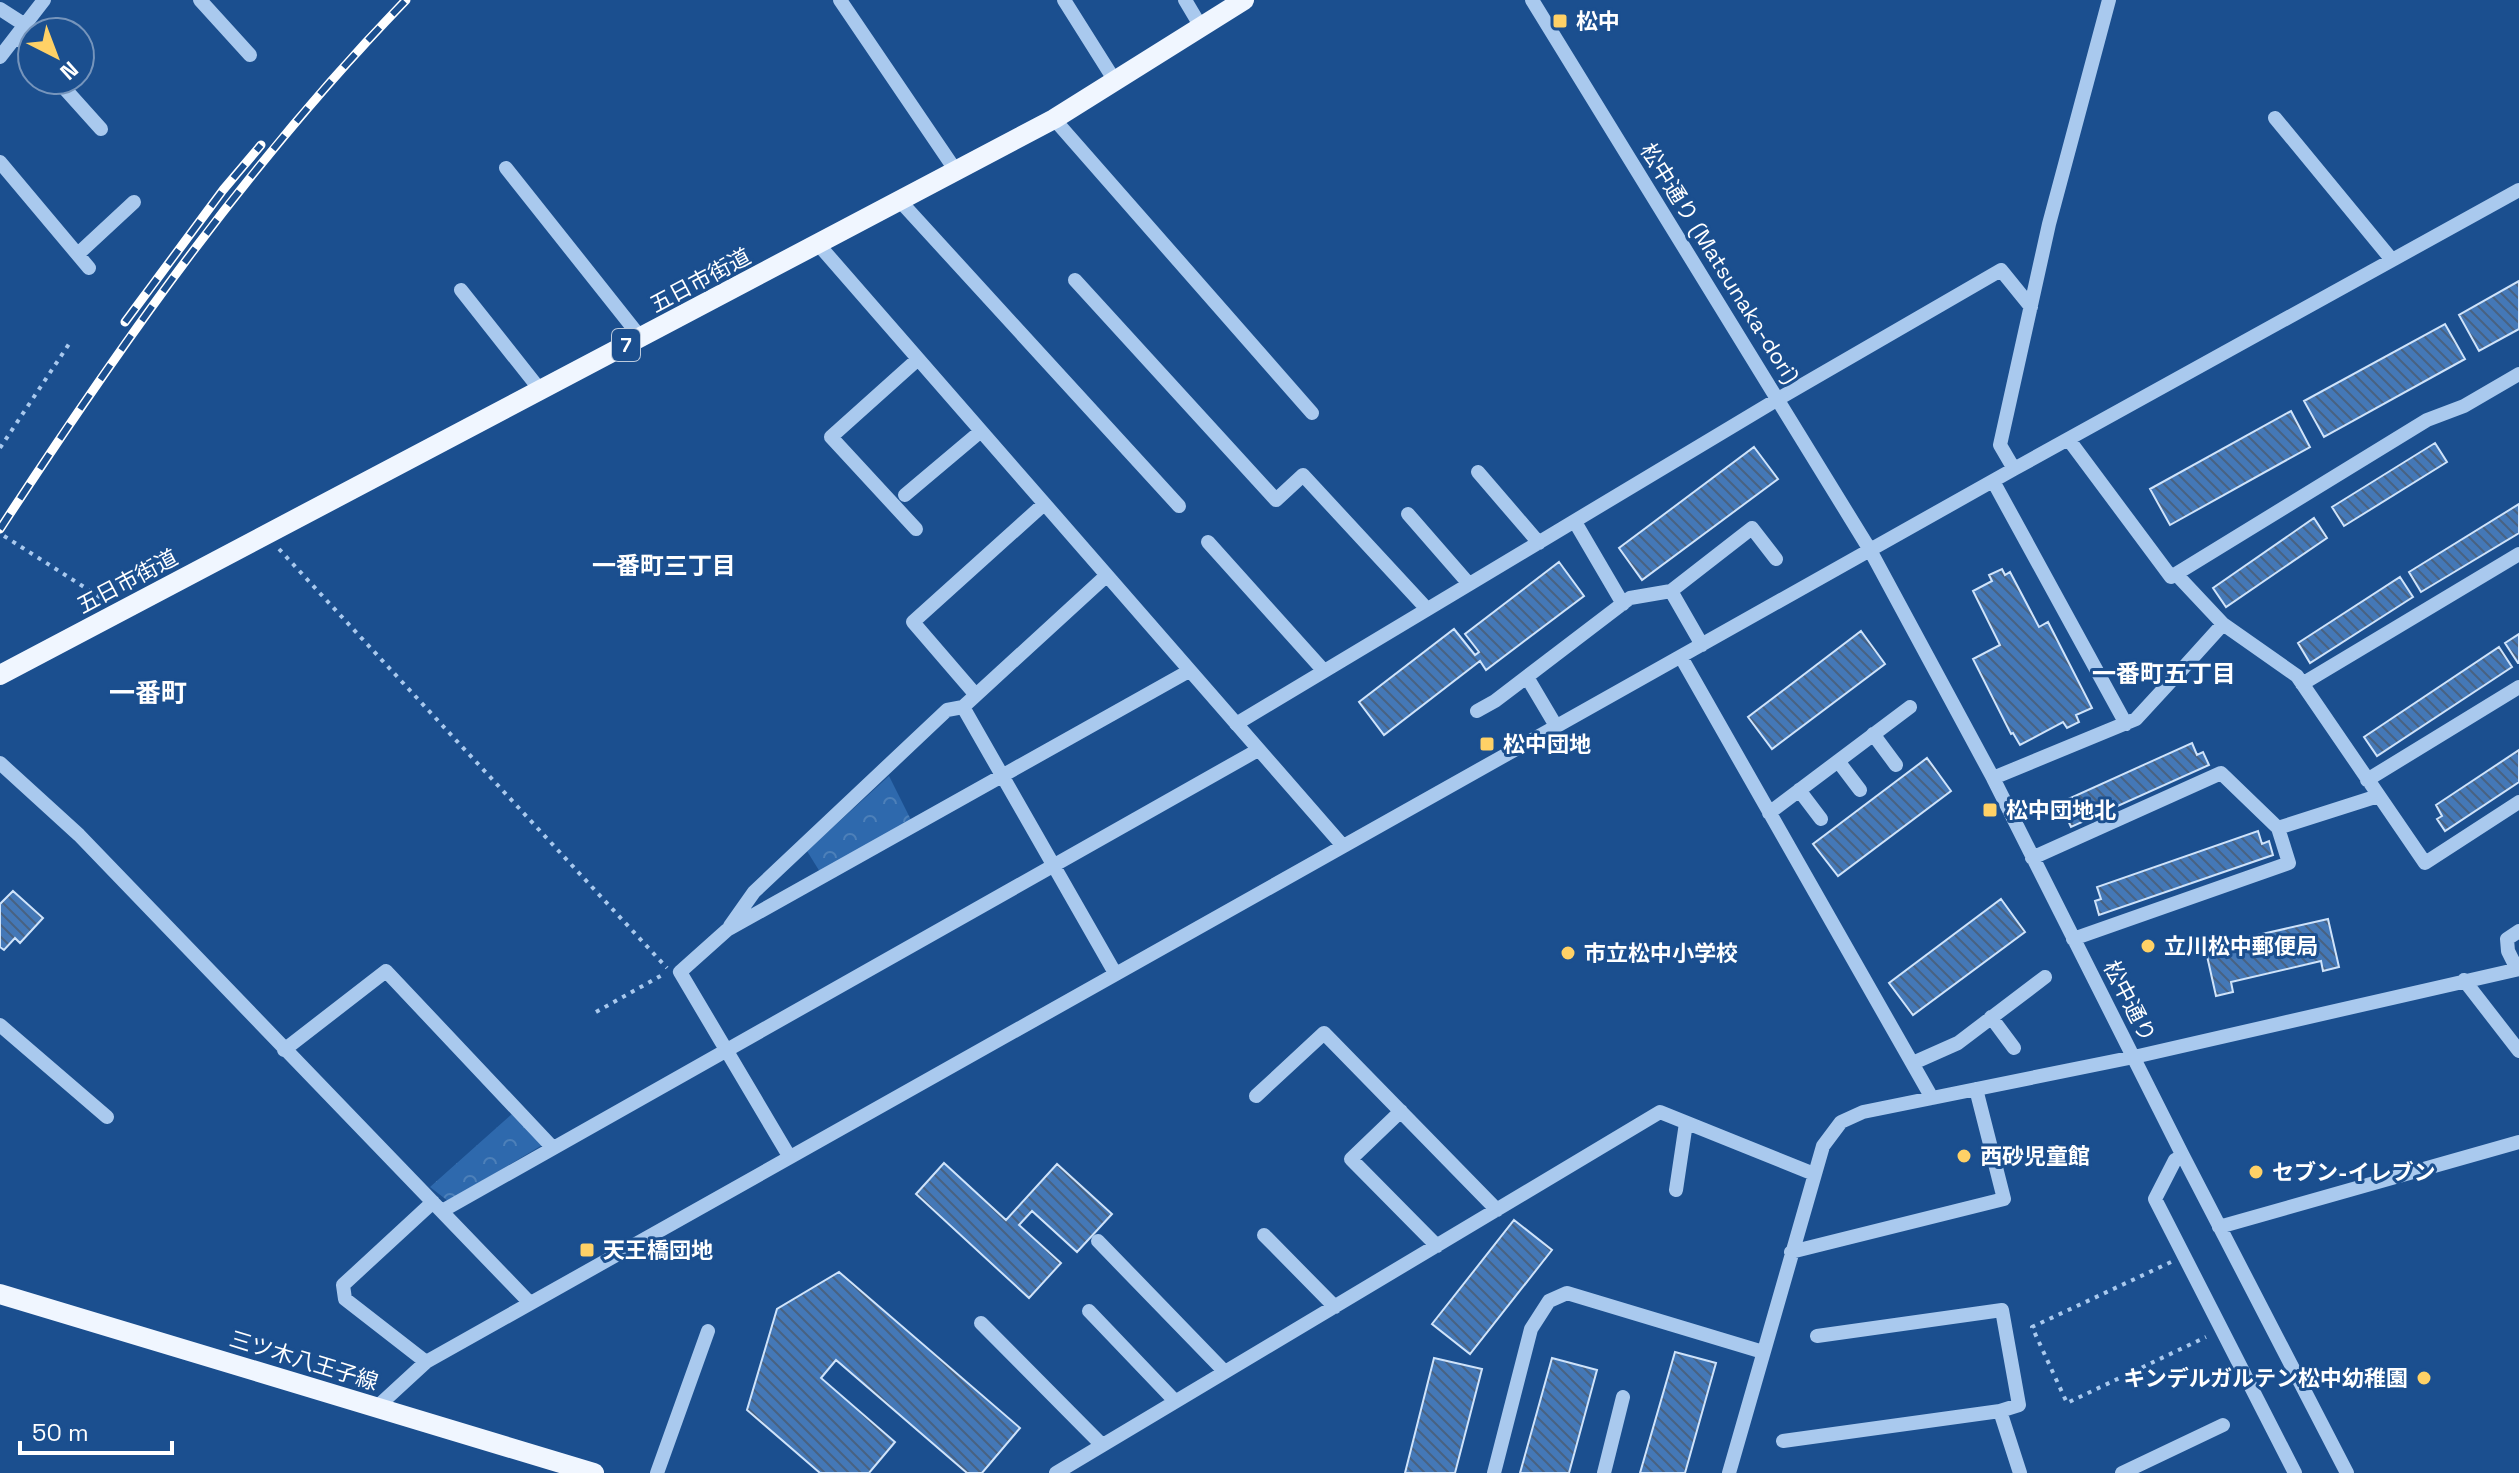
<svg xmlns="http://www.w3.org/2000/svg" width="2519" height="1473" font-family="'Space Grotesk','Noto Sans JP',sans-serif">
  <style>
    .park { fill: url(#park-crowns) }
    .building { fill: url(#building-back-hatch); stroke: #cfe3fa; stroke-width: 2 }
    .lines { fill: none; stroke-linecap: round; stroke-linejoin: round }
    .path { stroke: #a9c9ee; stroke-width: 4; stroke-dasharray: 4 6; stroke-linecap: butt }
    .minor { stroke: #a9c9ee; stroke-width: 14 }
    .major { stroke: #f0f6ff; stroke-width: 20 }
    .rail-casing { stroke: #fff; stroke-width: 9 }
    .rail { stroke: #1b4f8f; stroke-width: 6; stroke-dasharray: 18; stroke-linecap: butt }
    .poi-dot { fill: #ffd166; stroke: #1b4f8f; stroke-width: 3 }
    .labels { text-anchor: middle; stroke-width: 6; stroke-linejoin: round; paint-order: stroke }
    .shield { fill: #1b4f8f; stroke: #bbcadd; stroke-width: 2 }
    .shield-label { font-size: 20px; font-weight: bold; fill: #fff }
    .poi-label { font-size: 22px; font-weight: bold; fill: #fff; stroke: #1b4f8f; text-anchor: start }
    .street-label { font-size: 22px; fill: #fff; stroke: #1b4f8f }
    .neighbourhood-label { font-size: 24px; font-weight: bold; fill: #fff; stroke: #1b4f8f }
    .quarter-label { font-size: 26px; font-weight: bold; fill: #fff; stroke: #1b4f8f }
  </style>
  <defs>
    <pattern id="park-crowns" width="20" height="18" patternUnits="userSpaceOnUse" patternTransform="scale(2)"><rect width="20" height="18" fill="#2e69ad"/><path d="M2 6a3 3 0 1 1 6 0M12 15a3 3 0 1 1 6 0" fill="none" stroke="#4d80b9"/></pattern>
    <pattern id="building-back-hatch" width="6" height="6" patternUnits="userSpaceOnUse" patternTransform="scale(2)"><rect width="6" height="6" fill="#4478b7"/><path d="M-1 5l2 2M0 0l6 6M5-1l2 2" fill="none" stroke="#486282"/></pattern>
  </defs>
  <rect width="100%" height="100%" fill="#1b4f8f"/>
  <path class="park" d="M889 776 911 820 820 872 807 851Z
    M512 1114 544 1144 448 1201 430 1187Z"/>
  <path class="building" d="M2519 281V329L2479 351 2459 315Z
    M2445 324 2465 359 2324 437 2304 401Z
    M2291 411 2310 447 2170 525 2150 489Z
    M2435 443 2447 462 2344 526 2332 507Z
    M1754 447 1778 479 1642 580 1619 548Z
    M2519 504V533L2421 592 2409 572Z
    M2314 518 2327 538 2226 607 2213 588Z
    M1559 562 1584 596 1486 670 1480 661 1384 735 1359 702 1454 629 1475 655 1479 652 1465 634Z
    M2002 569 2005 575 2010 572 2039 627 2048 622 2092 708 2076 715 2079 722 2067 728 2063 722 2020 745 2013 733 2011 734 1973 659 2000 645 1973 591 1992 581 1989 575Z
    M2400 577 2413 597 2310 663 2298 643Z
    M1861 631 1885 664 1772 749 1748 717Z
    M2519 634V663H2518L2505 643Z
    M2499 647 2512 667 2377 756 2364 737Z
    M2192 743 2197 755 2203 752 2209 765 2071 827 2065 814 2071 811 2066 800Z
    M2519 750V782L2445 831 2437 819 2442 816 2436 805Z
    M1927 758 1951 791 1838 876 1813 844Z
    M2258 831 2262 844 2269 841 2273 855 2099 915 2095 901 2101 899 2097 887Z
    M13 891 43 918 20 943 15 938 4 950 0 947V904Z
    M2001 899 2025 932 1913 1015 1889 983Z
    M2328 919 2339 967 2323 971 2321 961 2231 982 2233 992 2216 996 2205 947Z
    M944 1163 1006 1220 1057 1164 1112 1214 1077 1252 1032 1211 1019 1225 1061 1263 1029 1298 916 1194Z
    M1514 1220 1552 1250 1470 1354 1432 1324Z
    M839 1272 1020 1428 982 1473H967L836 1360 821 1378 895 1442 869 1473H820L747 1410 777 1309Z
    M1675 1352 1716 1363 1685 1473H1640Z
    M1434 1358 1482 1369 1455 1473H1405Z
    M1552 1358 1597 1370 1569 1473H1520Z"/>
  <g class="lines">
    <path class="path" d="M0 448 71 341
      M4 536 103 599
      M279 549 667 968
      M596 1012 664 974
      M2171 1262 2032 1327 2067 1403 2206 1337"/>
    <path class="minor" d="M200 0 250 55
      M840 0 956 171
      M1064 0 1115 81
      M1185 0 1201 27
      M1532 0 1870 550 1993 778 2183 1156 2347 1473
      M0 9 25 25
      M17 36 32 52
      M0 57 44 0
      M57 80 101 129
      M2275 118 2392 260
      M1054 119 1312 413
      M0 162 89 268
      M506 168 641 338
      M900 201 1179 506
      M818 244 1343 846
      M78 254 134 202
      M1075 280 1276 500 1303 475 1427 609
      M461 290 541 391
      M2069 440 2171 577 2427 420 2464 406 2519 374
      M2014 469 2000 445 2049 224 2109 0
      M1478 472 1539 543
      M1993 481 2126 724
      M905 495 981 431
      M1408 514 1469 584
      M1575 522 1623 604
      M916 529 831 437 918 359
      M1208 542 1324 671
      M2176 574 2223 624 2297 676 2425 863 2519 802
      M1671 591 1702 645
      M1681 657 1932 1098
      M2176 676 2223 624
      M1527 677 1556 726
      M2302 684 2519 554
      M975 694 913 622 1044 504
      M963 707 1115 973
      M1477 711 1495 701 1630 598 1671 591 1752 528 1776 559
      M1236 724 1778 399 2001 270 2031 307
      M1873 734 1896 765
      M1838 761 1860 790
      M0 763 79 835 530 1303
      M1993 778 2136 719 2171 681
      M2367 780 2519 687
      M1799 790 1821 819
      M1769 813 1910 707
      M2032 858 2221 773 2278 828 2378 796
      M730 926 754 892 947 710 963 707 1106 576
      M2073 939 2289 863 2278 828
      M2517 969 2508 951 2507 939 2519 931
      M2464 980 2519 1051
      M1991 1017 2014 1048
      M0 1025 107 1117
      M284 1050 386 971 553 1148
      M1913 1063 1958 1043 2045 977
      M1256 1096 1324 1033 1497 1210
      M1401 1111 1351 1159 1437 1246
      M789 1156 680 972 727 930 1189 671
      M2183 1156 2175 1160 2155 1199 2295 1473
      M1676 1190 1686 1123
      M442 1211 1258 750
      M2219 1227 2519 1142
      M1264 1235 1335 1307
      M1098 1241 1224 1371
      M1791 1252 2004 1199 1976 1089
      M1089 1311 1174 1400
      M981 1323 1102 1445
      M426 1362 345 1299 343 1285 433 1202
      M376 1408 426 1362 2014 469 2519 190
      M2000 1411 2020 1473
      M1783 1441 2000 1411 2019 1405 2002 1310 1817 1336
      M657 1473 708 1331
      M1056 1473 1660 1112 1814 1174
      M1494 1473 1531 1329 1549 1301 1567 1293 1763 1352
      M1604 1473 1623 1397
      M1729 1473 1823 1146 1841 1122 1863 1112 2134 1057 2519 969
      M2122 1473 2223 1425"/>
    <path class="major" d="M0 675 1054 119 1244 0
      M0 1294 594 1473"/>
    <g class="rail-casing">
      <path id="rail" d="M125 322 223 190 261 145
        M0 529C122 342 250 161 406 0"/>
    </g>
    <use href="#rail" class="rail"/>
  </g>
  <g class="poi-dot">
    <rect x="1552" y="13" width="16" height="16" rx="4"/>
    <rect x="1479" y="736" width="16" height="16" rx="4"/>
    <rect x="1982" y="802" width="16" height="16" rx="4"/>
    <circle cx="2148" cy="946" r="8"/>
    <circle cx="1568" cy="953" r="8"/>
    <circle cx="1964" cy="1156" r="8"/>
    <circle cx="2256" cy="1172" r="8"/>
    <rect x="579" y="1242" width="16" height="16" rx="4"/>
    <circle cx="2424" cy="1378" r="8"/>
  </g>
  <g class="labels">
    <rect class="shield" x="612" y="329" width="28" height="32" rx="6"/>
    <g class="shield-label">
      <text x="626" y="352">7</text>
    </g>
    <g class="poi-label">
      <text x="1576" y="29">松中</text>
      <text x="1503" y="752">松中団地</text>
      <text x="2006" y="818">松中団地北</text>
      <text x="2164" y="954">立川松中郵便局</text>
      <text x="1584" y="961">市立松中小学校</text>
      <text x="1980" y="1164">西砂児童館</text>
      <text x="2272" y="1180">セブン-イレブン</text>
      <text x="603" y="1258">天王橋団地</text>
      <text x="2408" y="1386" text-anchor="end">キンデルガルテン松中幼稚園</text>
    </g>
    <g class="street-label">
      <text transform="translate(1720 263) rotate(58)" y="8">松中通り (Matsunaka-dori)</text>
      <text transform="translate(700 280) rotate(-28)" y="8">五日市街道</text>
      <text transform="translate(127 581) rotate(-28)" y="8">五日市街道</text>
      <text transform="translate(2130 1001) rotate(63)" y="8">松中通り</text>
      <text transform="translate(304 1360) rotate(17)" y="8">三ツ木八王子線</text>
    </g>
    <g class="neighbourhood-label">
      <text x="664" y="574">一番町三丁目</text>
      <text x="2164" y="682">一番町五丁目</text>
    </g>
    <g class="quarter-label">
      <text x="148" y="702">一番町</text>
    </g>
  </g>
  <g transform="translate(56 56) rotate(138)"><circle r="38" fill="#1b4f8f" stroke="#7695bc" stroke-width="2"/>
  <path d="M0-6L14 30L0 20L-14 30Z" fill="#ffd166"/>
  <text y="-12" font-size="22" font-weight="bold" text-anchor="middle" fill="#ffffff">N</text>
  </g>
  <path d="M20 1441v12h152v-12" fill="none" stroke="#ffffff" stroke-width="4"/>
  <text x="32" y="1441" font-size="24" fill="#ffffff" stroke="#1b4f8f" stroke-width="6" paint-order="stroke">50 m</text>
</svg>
